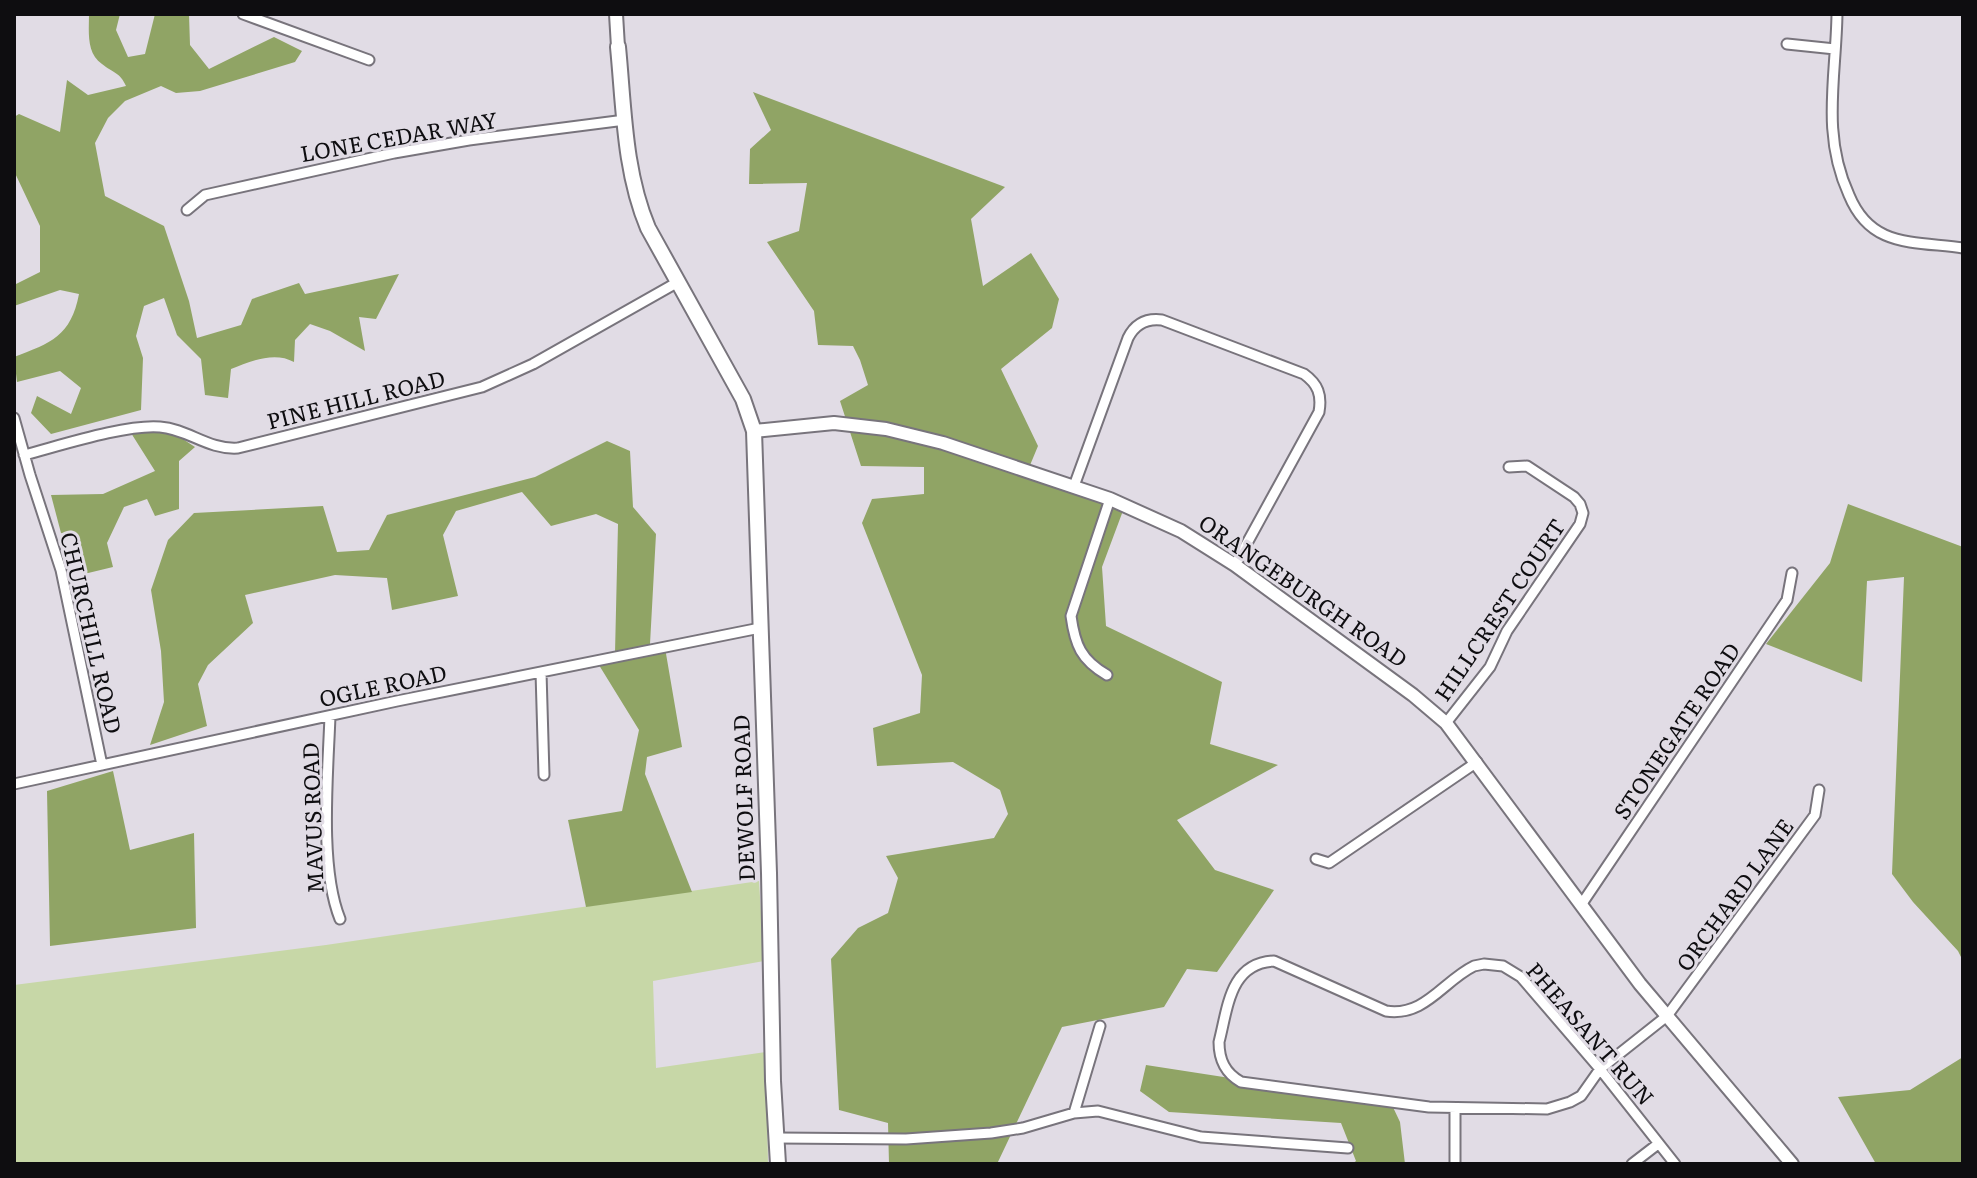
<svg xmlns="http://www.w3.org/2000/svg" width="1977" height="1178" font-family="Literata,serif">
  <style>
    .green { fill: #c7d7a7 }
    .forest { fill: #90a465 }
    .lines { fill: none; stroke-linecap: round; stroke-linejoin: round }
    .minor-casing { stroke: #78747c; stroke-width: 13 }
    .tertiary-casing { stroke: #78747c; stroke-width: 16 }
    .secondary-casing { stroke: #78747c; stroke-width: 18 }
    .minor { stroke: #fff; stroke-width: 9 }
    .tertiary { stroke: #fff; stroke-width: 12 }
    .secondary { stroke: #fff; stroke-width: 14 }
    .labels { text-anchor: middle; stroke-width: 6; stroke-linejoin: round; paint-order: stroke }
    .street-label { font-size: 22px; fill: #0e0d10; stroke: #e1dce5 }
  </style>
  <rect width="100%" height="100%" fill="#e1dce5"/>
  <path class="green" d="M759 881 764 961 653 981 656 1068 766 1052 768 1164H14V985L326 945Z"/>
  <path class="forest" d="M89 14H120L116 30 128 57 145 54 155 14H189L190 45 209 69 274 37 302 51 295 62 200 91 176 93 161 86 125 101 108 118 95 143 105 196 164 226 189 301 197 338 241 325 252 299 299 283 305 294 399 274 376 319 359 317 365 351 330 331 310 324 295 340 294 362C275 351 250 361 231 369L228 398 205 395 201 359 177 335 164 298 144 306 136 336 143 358 141 410 51 434 31 413 37 396 71 414 81 388 60 371 17 382 14 357C51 343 71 336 79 294L60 290 14 306V285L40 272V226L14 171V117L19 114 60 132 67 80 88 95 126 86C120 72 113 73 102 64 86 53 89 31 89 14Z
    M753 92 1005 187 971 219 983 286 1031 253 1059 299 1052 328 1001 369 1038 446 1028 470 1124 508 1102 567 1106 626 1222 682 1210 744 1278 765 1177 820 1215 870 1274 890 1217 972 1187 969 1164 1007 1062 1027 997 1164H889L888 1123 839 1110 831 959 858 928 888 913 898 878 886 856 994 838 1008 814 1000 790 953 762 877 766 873 728 920 713 922 675 862 523 872 499 924 494V467L861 466 840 401 868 385 860 360 853 346 818 345 814 311 767 242 799 231 807 183 749 184 750 149 771 130Z
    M172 432 195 447 179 461V509L155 516 147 499 124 507 107 543 113 567 84 574 77 538 61 533 51 495 103 494 155 471 131 433Z
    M607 441 630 451 633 507 656 534 650 644 664 642 682 747 647 757 645 774 692 892 586 907 568 820 622 811 639 730 594 657 615 653 618 524 596 514 551 526 522 492 456 511 443 535 458 596 392 610 387 578 335 575 245 595 253 623 208 665 198 684 207 726 150 745 164 702 161 651 151 590 168 540 194 513 323 506 337 552 369 550 387 515 535 477Z
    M1848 504 1963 547V961L1958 951 1913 902 1892 874 1904 577 1867 581 1862 682 1766 644 1830 563Z
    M113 771 130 850 194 833 196 928 50 946 47 791Z
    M1963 1057V1164H1876L1838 1097 1910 1090Z
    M1146 1065 1391 1103 1400 1122 1405 1164H1352L1356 1161 1341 1123 1169 1112 1140 1091Z"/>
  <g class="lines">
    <g class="minor-casing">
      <path id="minor" d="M243 14 369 60
        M1837 14C1836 78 1821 134 1849 195 1856 212 1867 227 1885 235 1907 245 1939 244 1963 248
        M1787 44 1835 49
        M187 210 205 195 394 153 469 140 625 120
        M14 418 30 475 61 570 102 765
        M24 455C59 446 126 424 160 427 188 429 208 450 238 448L482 387 533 364 678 282
        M1074 486 1128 338C1135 324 1146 318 1162 320L1304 374C1318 384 1322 395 1319 412L1235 565
        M541 672 544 775
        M1107 675C1081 660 1075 645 1071 616L1110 499
        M330 716C328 773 319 867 340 919
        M1446 723 1490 667 1507 631 1580 524 1583 513 1580 504 1574 497 1527 466 1509 467
        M14 784 397 701 760 628
        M1316 859 1329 863 1477 762
        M1581 905 1787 600 1792 573
        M1074 1113 1100 1026
        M777 1138 906 1139 991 1133 1023 1128 1074 1113 1098 1111 1201 1137 1348 1148
        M1455 1164V1108
        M1632 1164 1658 1144
        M1675 1164 1600 1069 1521 977 1503 966 1484 964 1474 966C1443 981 1425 1017 1386 1011L1274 961C1230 963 1228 1007 1219 1042 1219 1060 1225 1073 1241 1082L1429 1107 1547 1109 1570 1102 1581 1096 1600 1069 1667 1016 1815 815 1819 790"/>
    </g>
    <g class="tertiary-casing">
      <path id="tertiary" d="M616 14 618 47
        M754 431 834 423 886 429 943 443 1110 499 1181 531 1235 565 1413 695 1446 723 1640 984 1792 1164"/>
    </g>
    <g class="secondary-casing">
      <path id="secondary" d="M618 47C624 108 624 171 648 228L743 399 754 431 769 873 773 1081 778 1164"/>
    </g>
    <use href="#minor" class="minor"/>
    <use href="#tertiary" class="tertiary"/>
    <use href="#secondary" class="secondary"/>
  </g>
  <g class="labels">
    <g class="street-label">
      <text transform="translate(399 137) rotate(-10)" y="8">LONE CEDAR WAY</text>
      <text transform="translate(356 400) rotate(-14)" y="8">PINE HILL ROAD</text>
      <text transform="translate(1303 591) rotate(35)" y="8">ORANGEBURGH ROAD</text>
      <text transform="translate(1500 610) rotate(-56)" y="8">HILLCREST COURT</text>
      <text transform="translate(91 633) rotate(77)" y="8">CHURCHILL ROAD</text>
      <text transform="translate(383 686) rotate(-12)" y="8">OGLE ROAD</text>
      <text transform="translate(1677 731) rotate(-56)" y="8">STONEGATE ROAD</text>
      <text transform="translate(744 798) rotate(-92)" y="8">DEWOLF ROAD</text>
      <text transform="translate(313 818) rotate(-92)" y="8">MAVUS ROAD</text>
      <text transform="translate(1735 895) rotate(-54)" y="8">ORCHARD LANE</text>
      <text transform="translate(1590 1034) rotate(49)" y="8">PHEASANT RUN</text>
    </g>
  </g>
  <rect width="1977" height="1178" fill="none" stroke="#0e0d10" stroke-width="32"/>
</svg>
